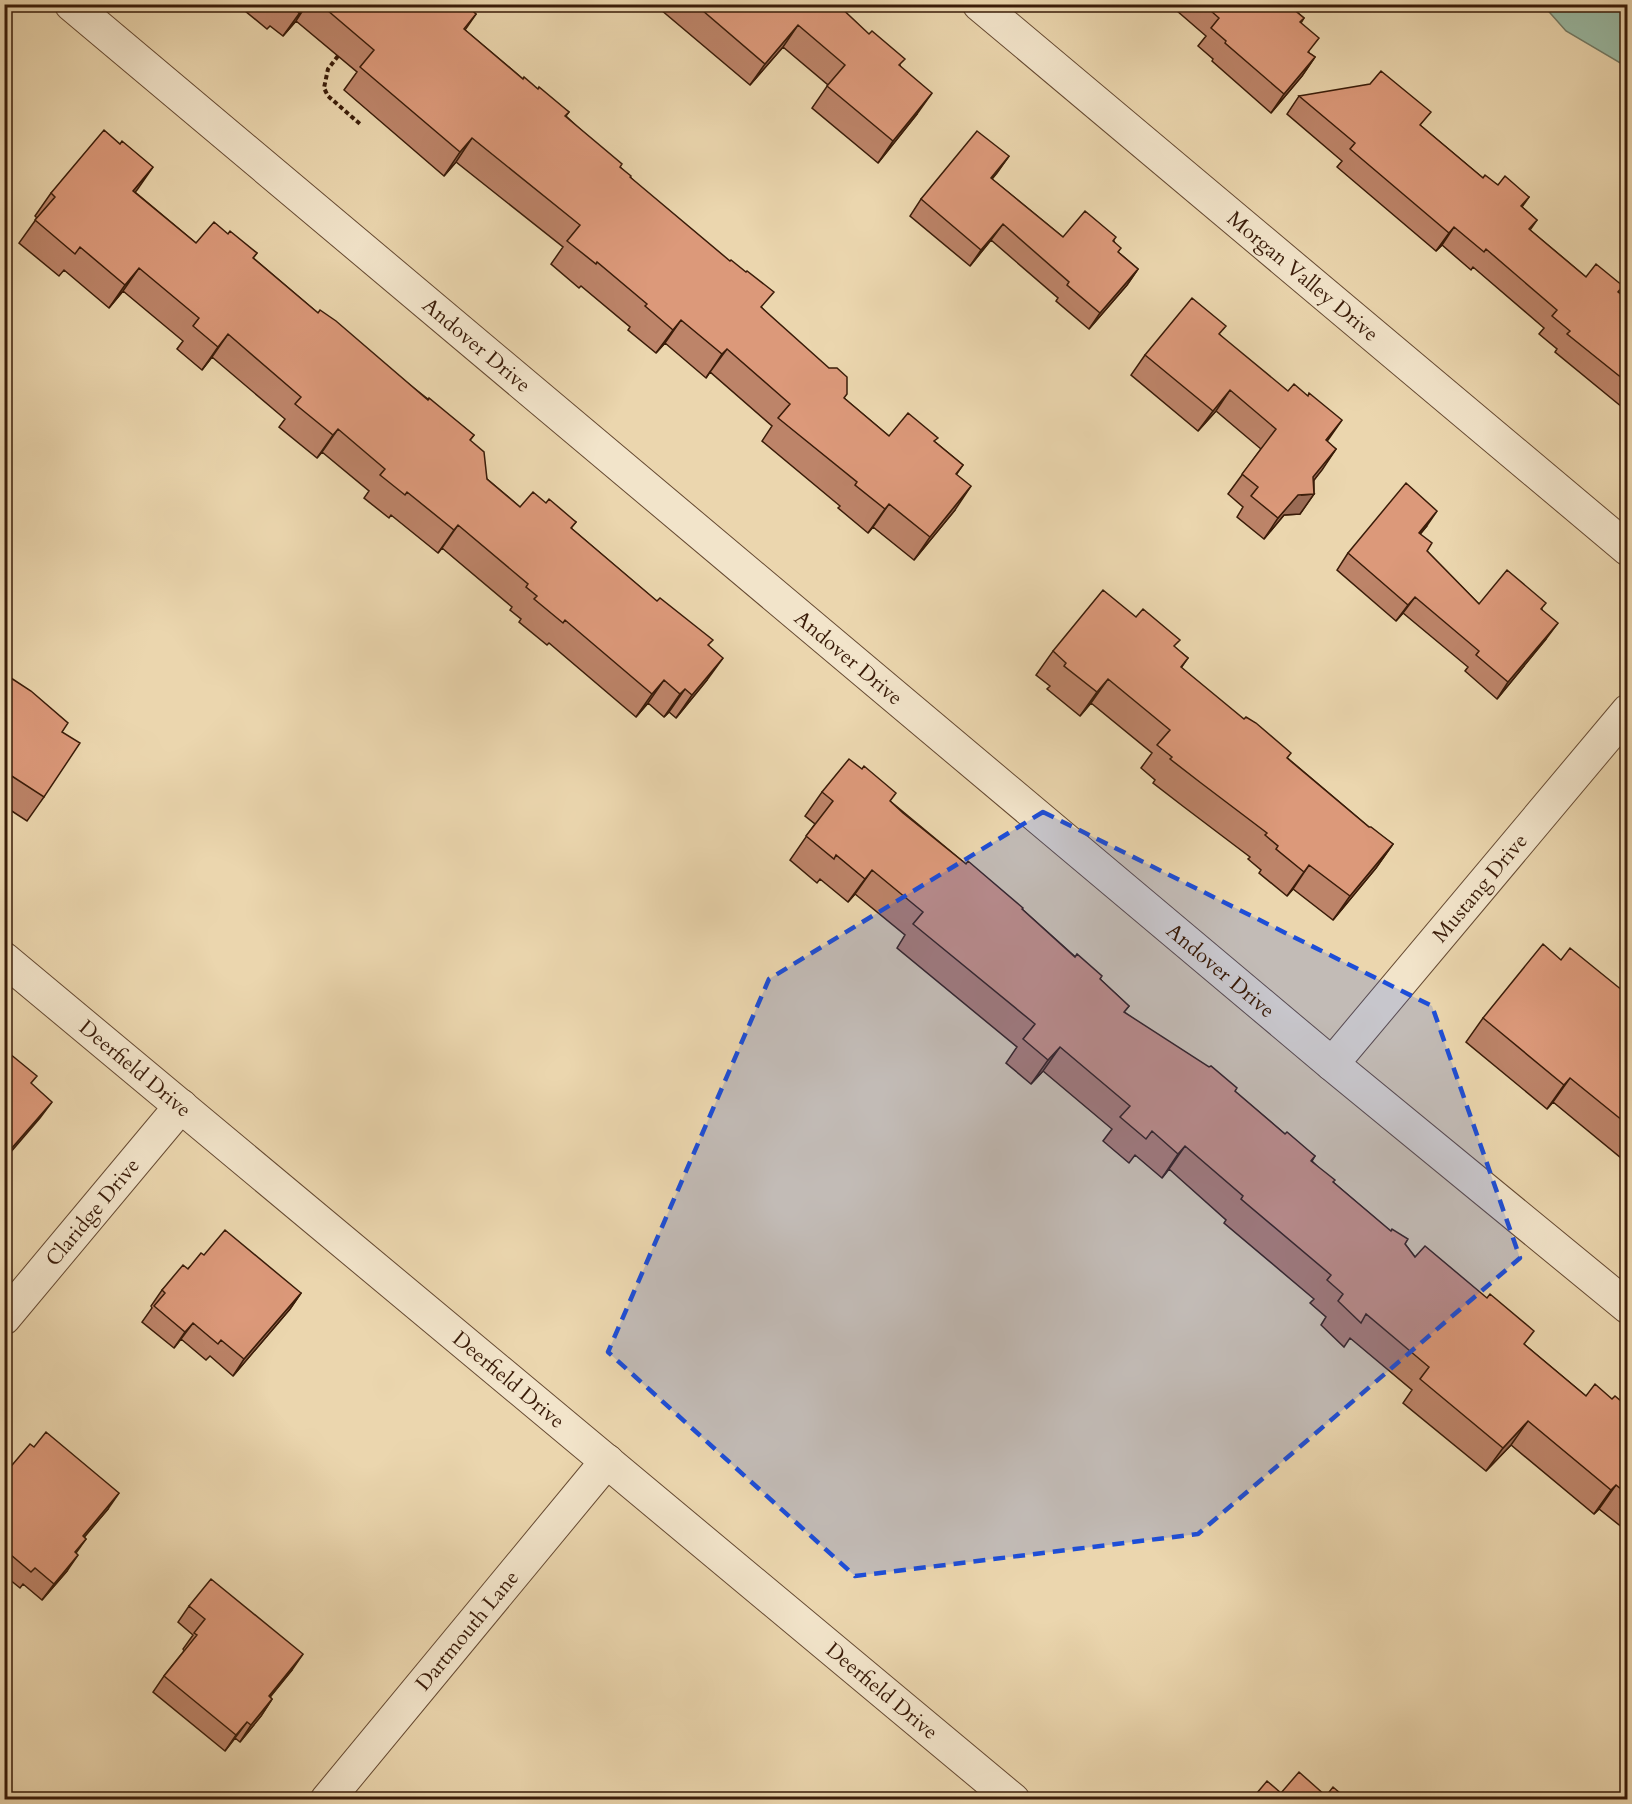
<svg xmlns="http://www.w3.org/2000/svg" width="1632" height="1804" font-family="Cardo,serif">
  <style>
    .water { fill: #99baa4; stroke: #737b66; stroke-width: 1.5 }
    .lines { fill: none; stroke-linecap: round; stroke-linejoin: round }
    .minor-casing { stroke: #664a32; stroke-width: 35 }
    .path { stroke: #3a1c09; stroke-width: 4; stroke-dasharray: 4.5 3; stroke-linecap: butt }
    .minor { stroke: #f2e4ca; stroke-width: 33 }
    .wall { fill: #bd8469; stroke: #3a1c09; stroke-width: 1.5 }
    .shaded-wall { fill: #9a6b55; stroke: #3a1c09; stroke-width: 1.5 }
    .building { fill: #dc997a; stroke: #3a1c09; stroke-width: 1.5 }
    .marked { fill: #1d4ed8; fill-opacity: 0.2; stroke: #1d4ed8; stroke-width: 4.5; stroke-dasharray: 12 8; stroke-linejoin: round }
    .labels { text-anchor: middle; stroke-width: 6; stroke-linejoin: round; paint-order: stroke }
    .street-label { font-size: 21px; fill: #3a1c09; stroke: #f2e4ca }
  </style>
  <rect width="100%" height="100%" fill="#ebd6ae"/>
  <filter id="stains"><feTurbulence type="fractalNoise" baseFrequency=".00333" numOctaves="4"/><feColorMatrix values="0 0 0 0 .2 0 0 0 0 .09 0 0 0 0 .02 0 0 0 .5 -.17"/></filter>
  <radialGradient id="worn" r=".72"><stop offset=".6" stop-color="#630" stop-opacity="0"/><stop offset="1" stop-color="#630" stop-opacity=".3"/></radialGradient>
  <path class="water" d="M1543 5H1627V67L1566 31Z"/>
  <g class="lines">
    <g class="minor-casing">
      <g id="minor">
        <path id="s1" d="M71 4 1332 1064 1628 1307"/>
        <path id="s2" d="M979 4 1628 549"/>
        <path id="s3" d="M4 959 1013 1800"/>
        <path id="s4" d="M1332 1064 1628 711"/>
        <path id="s5" d="M4 1318 181 1106"/>
        <path id="s6" d="M327 1800 607 1461"/>
      </g>
    </g>
    <path class="path" d="M338 56 328 69 324 88 328 96 360 124"/>
    <use href="#minor" class="minor"/>
  </g>
  <path class="wall" d="M240 4H465L476 14 465 30 523 79 569 112 566 116 620 167 762 308 844 398 889 436 935 442 963 465 956 475 955 510 914 560 873 527 868 533 838 508 840 506 762 441 772 426 710 372 706 378 665 343 656 353 628 330 630 327 581 286 579 288 551 264 563 247 456 162 444 176 344 90 357 72 296 21 283 36 270 26 267 29 239 6Z
    M654 4H837L900 65 917 114 878 163 812 108 828 85 783 47 750 85Z
    M1169 4H1287L1304 18 1301 23 1309 53 1315 57 1302 76 1271 113 1212 61 1213 59 1198 46 1206 36Z
    M1299 96 1421 126 1483 178 1498 185 1529 197 1522 207 1537 220 1530 230 1586 277 1619 292 1628 300V412L1555 352 1557 349 1539 334 1544 328 1473 267 1471 270 1442 245 1436 251 1337 167 1342 161 1287 114Z
    M120 144 135 192 196 243 228 234 257 253 253 258 318 313 474 435 470 440 487 479 520 507 546 503 576 522 571 528 709 646 707 680 676 718 669 712 664 717 648 703 636 717 549 643 547 645 519 622 521 619 510 610 512 607 442 548 438 553 391 515 389 518 364 498 369 491 322 452 317 458 279 427 285 419 212 357 202 370 177 349 183 341 123 291 109 308 64 270 59 276 19 243 37 218 35 216 51 193Z
    M1009 156 992 179 1063 237 1114 241 1118 252 1138 269 1127 285 1089 329 1056 301 1058 298 991 240 970 266 910 216 921 199Z
    M1220 335 1327 442 1336 449 1314 480V494L1300 514 1284 515 1264 539 1237 517 1243 507 1228 494 1261 449 1216 411 1198 431 1131 375 1145 355Z
    M1426 527 1420 534 1427 551 1479 604 1542 609 1546 639 1497 699 1465 671 1468 667 1403 613 1396 621 1337 570 1348 553Z
    M1136 617 1188 658 1181 668 1369 827 1393 844 1376 868 1333 920 1293 889 1287 896 1259 873 1261 870 1248 859 1250 857 1184 807 1153 783 1155 780 1141 768 1152 753 1091 703 1080 716 1047 689 1050 686 1036 675 1053 651Z
    M4 687 62 732 44 797 27 821 4 806Z
    M822 792 890 801 966 864 1022 909 1100 979 1129 1006 1124 1012 1235 1092 1285 1134 1315 1156 1312 1161 1333 1182 1405 1244 1415 1257 1525 1345 1586 1396 1612 1399 1628 1407V1532L1599 1509 1594 1514 1511 1445 1486 1471 1403 1403 1412 1390 1350 1338 1344 1347 1321 1325 1326 1317 1310 1303 1314 1299 1224 1223 1226 1220 1169 1169 1162 1178 1135 1155 1129 1163 1103 1141 1112 1129 1043 1071 1031 1084 1006 1063 1017 1047 897 948 905 935 855 894 848 902 820 879 817 883 790 860 815 824 805 816Z
    M1626 1010 1628 1011V1177L1621 1172 1627 1163 1553 1102 1547 1109 1466 1042 1483 1018Z
    M204 1255 301 1293 290 1309 233 1376 210 1356 206 1360 181 1339 174 1348 142 1322 152 1308 151 1306 162 1290Z
    M7 1471 108 1509 84 1537 86 1539 76 1553 67 1571 42 1600 23 1584 20 1588 4 1575V1475Z
    M189 1606 292 1670 270 1697 272 1699 261 1716 240 1742 235 1738 225 1751 153 1692 164 1676 184 1651 183 1649 193 1635 178 1622Z"/>
  <path class="shaded-wall" d="M306 4H307L296 21 283 36Z
    M798 25 783 47 750 85 765 64Z
    M1315 57 1302 76 1271 113 1284 94Z
    M932 93 917 114 878 163 893 141Z
    M472 138 456 162 444 176 460 152Z
    M1009 156 997 173 979 194 991 178Z
    M153 167 137 190 117 213 133 191Z
    M1003 224 991 240 970 266 981 250Z
    M1454 227 1442 245 1436 251 1449 233Z
    M139 268 123 291 109 308 125 285Z
    M1138 269 1127 285 1089 329 1100 313Z
    M681 320 665 343 656 353 673 330Z
    M228 334 212 357 202 370 218 347Z
    M727 349 710 372 706 378 722 354Z
    M1230 390 1216 411 1198 431 1213 411Z
    M1342 420 1328 440 1311 461 1326 440Z
    M338 429 322 452 317 458 333 435Z
    M1336 449 1322 470 1302 495 1314 494 1300 514 1284 515 1264 539 1278 518Z
    M971 486 955 510 914 560 930 537Z
    M889 504 873 527 868 533 885 509Z
    M1437 511 1426 527 1408 549 1419 533Z
    M458 525 442 548 438 553 454 530Z
    M1415 597 1403 613 1396 621 1408 605Z
    M1558 623 1546 639 1497 699 1508 682Z
    M723 658 707 680 676 718 692 695Z
    M1108 679 1091 703 1080 716 1097 692Z
    M664 680 648 703 636 717 652 694Z
    M685 689 669 712 664 717 680 694Z
    M1393 844 1376 868 1333 920 1350 896Z
    M1309 865 1293 889 1287 896 1304 872Z
    M872 870 855 894 848 902 865 879Z
    M1060 1047 1043 1071 1031 1084 1048 1060Z
    M1570 1078 1553 1102 1547 1109 1564 1085Z
    M52 1102 40 1118 4 1160V1157Z
    M1185 1146 1169 1169 1162 1178 1178 1154Z
    M301 1293 290 1309 233 1376 244 1359Z
    M193 1323 181 1339 174 1348 185 1332Z
    M1528 1421 1511 1445 1486 1471 1503 1448Z
    M1616 1485 1599 1509 1594 1514 1611 1490Z
    M119 1493 108 1509 71 1553 83 1536Z
    M78 1555 67 1571 42 1600 54 1584Z
    M303 1654 292 1670 257 1713 269 1696Z
    M272 1699 261 1716 240 1742 251 1725Z
    M247 1722 235 1738 225 1751 236 1735Z"/>
  <path class="building" d="M289 4H306L299 13Z
    M320 4H465L476 14 464 29 523 79 524 77 538 89 539 87 569 112 565 116 622 164 620 167 631 176 630 177 730 261 731 260 746 272 747 271 774 292 761 307 829 368H837L847 377V394L844 398 889 436 908 413 938 438 934 441 963 465 956 474 971 486 930 537 889 504 885 509 855 485 857 482 778 418 790 404 727 349 722 354 681 320 673 330 645 306 647 304 597 262 596 264 567 241 580 225 472 138 460 152 360 67 374 50Z
    M695 4H837L869 34 872 31 905 59 899 65 932 93 893 141 827 86 845 65 798 25 765 64Z
    M1203 4H1287L1304 18 1300 22 1319 38 1308 52 1315 57 1284 94 1225 43 1226 41 1211 28 1219 18Z
    M1381 71 1431 112 1420 125 1483 178 1485 175 1498 185 1505 176 1529 197 1521 206 1537 220 1529 229 1586 277 1596 264 1623 286 1618 292 1628 300V383L1567 334 1570 331 1552 316 1557 310 1486 249 1484 252 1454 227 1449 233 1350 149 1355 143 1299 96 1370 84Z
    M104 130 120 144 122 141 153 167 133 191 196 243 214 222 228 234 230 231 257 253 253 258 318 313 320 310 336 321 428 400 429 398 474 435 470 440 484 452 487 479 520 507 533 492 546 503 549 499 576 522 571 528 657 601 660 598 713 640 708 645 723 658 692 695 685 689 680 694 664 680 652 694 565 620 563 623 534 599 537 596 526 587 528 584 458 525 454 530 407 492 405 495 380 475 385 469 338 429 333 435 295 404 301 397 228 334 218 347 193 326 199 318 139 268 125 285 80 247 75 254 35 220 55 197 51 193Z
    M977 131 1009 156 991 178 1063 237 1085 211 1116 237 1113 241 1121 248 1118 252 1138 269 1100 313 1067 285 1069 282 1003 224 981 250 921 199Z
    M1192 298 1226 326 1219 334 1288 391 1294 384 1308 396 1309 393 1342 420 1326 440 1336 449 1313 477 1314 494 1298 495 1278 518 1251 496 1258 487 1242 474 1276 429 1230 390 1213 411 1145 355Z
    M1406 483 1437 511 1419 533 1432 543 1427 551 1479 604 1507 570 1546 603 1541 609 1558 623 1508 682 1476 655 1479 651 1415 597 1408 605 1348 553Z
    M1103 590 1136 617 1143 609 1180 640 1174 646 1188 658 1181 667 1244 719 1246 717 1256 723 1291 753 1287 758 1369 827H1371L1393 844 1350 896 1309 865 1304 872 1276 849 1278 846 1265 835 1267 833 1201 783 1170 759 1172 757 1157 745 1170 730 1108 679 1097 692 1064 666 1066 663 1053 651Z
    M11 678 31 691 68 723 62 732 80 743 44 797 4 771V688Z
    M849 759 862 769 864 766 896 793 890 801 903 813 966 864 968 861 1023 908 1022 909 1075 957 1077 954 1102 976 1100 979 1129 1006 1124 1012 1209 1067 1211 1066 1237 1088 1235 1091 1285 1134 1287 1132 1315 1156 1311 1161 1335 1180 1333 1182 1391 1231 1392 1229 1408 1239 1405 1244 1415 1257 1425 1246 1487 1298 1490 1294 1534 1331 1524 1344 1586 1396 1595 1384 1612 1399 1615 1396 1628 1407V1495L1616 1485 1611 1490 1528 1421 1503 1448 1420 1379 1429 1367 1366 1314 1361 1323 1338 1301 1343 1294 1327 1280 1331 1275 1241 1199 1243 1196 1185 1146 1178 1154 1152 1131 1146 1139 1120 1117 1130 1106 1060 1047 1048 1060 1023 1039 1035 1024 913 924 923 912 872 870 865 879 836 855 834 859 806 836 833 801 822 792Z
    M1543 944 1561 960 1570 948 1628 995V1007L1626 1009 1628 1011V1125L1570 1078 1564 1085 1483 1018Z
    M4 1049 37 1076 31 1083 52 1102 4 1157Z
    M225 1230 301 1293 244 1359 221 1340 218 1344 193 1323 185 1332 154 1306 165 1293 162 1290 183 1265 188 1269 201 1253 204 1255Z
    M46 1432 119 1493 83 1536 86 1539 75 1552 78 1555 54 1584 35 1568 31 1572 4 1549V1478L9 1473 7 1471 30 1444 34 1447Z
    M211 1579 303 1654 269 1696 272 1699 251 1725 247 1722 236 1735 164 1676 197 1635 194 1633 205 1619 189 1606Z
    M1299 1772 1326 1796 1333 1787 1348 1800H1251L1267 1781 1281 1793Z
    M474 1793 480 1799 482 1796 486 1800H468Z"/>
  <path class="marked" d="M1043 812 1432 1006 1520 1258 1198 1534 855 1576 608 1352 769 979Z"/>
  <g class="labels">
    <g class="street-label">
      <text dy="7" stroke="none"><textPath href="#s2" startOffset="423">Morgan Valley Drive</textPath></text>
      <text dy="7" stroke="none"><textPath href="#s1" startOffset="530">Andover Drive</textPath></text>
      <text dy="7" stroke="none"><textPath href="#s1" startOffset="1016">Andover Drive</textPath></text>
      <text dy="7" stroke="none"><textPath href="#s4" startOffset="230">Mustang Drive</textPath></text>
      <text dy="7" stroke="none"><textPath href="#s1" startOffset="1502">Andover Drive</textPath></text>
      <text dy="7" stroke="none"><textPath href="#s3" startOffset="171">Deerfield Drive</textPath></text>
      <text dy="7" stroke="none"><textPath href="#s5" startOffset="138">Claridge Drive</textPath></text>
      <text dy="7" stroke="none"><textPath href="#s3" startOffset="657">Deerfield Drive</textPath></text>
      <text dy="7" stroke="none"><textPath href="#s6" startOffset="220">Dartmouth Lane</textPath></text>
      <text dy="7" stroke="none"><textPath href="#s3" startOffset="1143">Deerfield Drive</textPath></text>
    </g>
  </g>
  <rect width="1632" height="1804" fill="none" stroke="#ebd6ae" stroke-width="24"/>
  <rect x="6" y="6" width="1620" height="1792" fill="none" stroke="#3a1c09" stroke-width="3"/>
  <rect x="12" y="12" width="1608" height="1780" fill="none" stroke="#3a1c09" stroke-width="1.5"/>
  <rect width="100%" height="100%" filter="url(#stains)"/>
  <rect width="100%" height="100%" fill="url(#worn)"/>
</svg>
